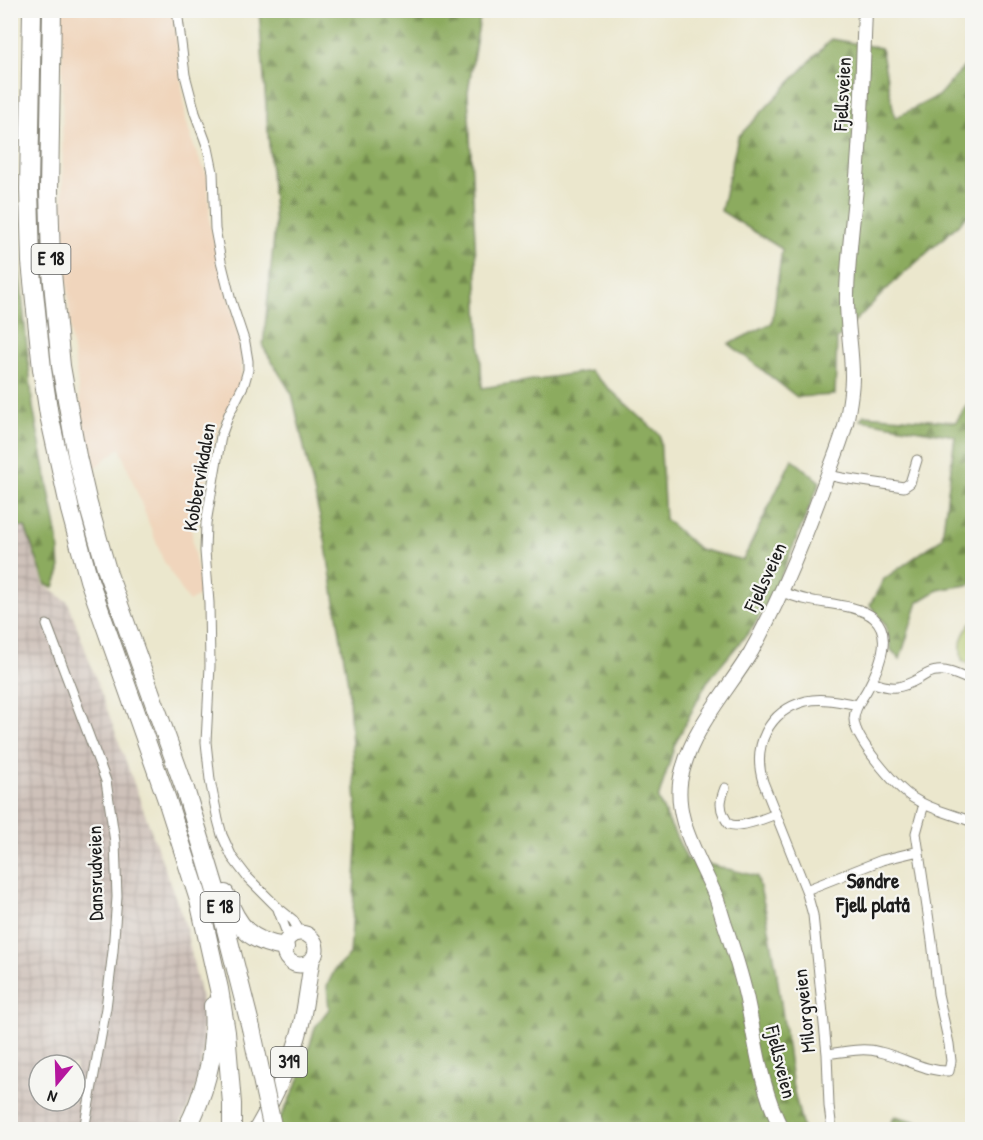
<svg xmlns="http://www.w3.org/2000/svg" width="983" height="1140" font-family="'Patrick Hand',sans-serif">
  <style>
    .built { fill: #f0d5bc }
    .industrial { fill: url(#industrial-grid); fill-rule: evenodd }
    .forest { fill: url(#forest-firs); stroke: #54643e; stroke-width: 1.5 }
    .pitch { fill: #b1c66b; stroke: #667144; stroke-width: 1.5 }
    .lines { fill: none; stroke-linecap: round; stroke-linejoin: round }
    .street-casing { stroke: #848274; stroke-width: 11 }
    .secondary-casing { stroke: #848274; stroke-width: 16 }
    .primary-casing { stroke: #848274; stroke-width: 17 }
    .highway-casing { stroke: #848274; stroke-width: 20 }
    .street { stroke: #fff; stroke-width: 9 }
    .secondary { stroke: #fff; stroke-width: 14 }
    .primary { stroke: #fff; stroke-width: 15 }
    .highway { stroke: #fff; stroke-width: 18 }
    .highway-bridge-casing { stroke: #848274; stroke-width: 20; stroke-linecap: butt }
    .highway-bridge { stroke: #fff; stroke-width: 18 }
    .labels { text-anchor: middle; stroke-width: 4.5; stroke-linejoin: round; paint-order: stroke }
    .shield { fill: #f6f6f2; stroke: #5d5d5c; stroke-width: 1.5 }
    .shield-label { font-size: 18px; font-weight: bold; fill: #1c1c1c }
    .street-label { font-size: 20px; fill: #1c1c1c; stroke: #f6f6f2 }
    .neighbourhood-label { font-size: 21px; font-weight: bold; fill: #1c1c1c; stroke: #f6f6f2 }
  </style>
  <defs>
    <pattern id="industrial-grid" width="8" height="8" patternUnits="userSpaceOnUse" patternTransform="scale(1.5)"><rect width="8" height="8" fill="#cec1b9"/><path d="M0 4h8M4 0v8" fill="none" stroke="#b0a59e"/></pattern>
    <pattern id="forest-firs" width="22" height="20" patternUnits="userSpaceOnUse" patternTransform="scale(1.5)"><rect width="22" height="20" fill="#8cab5f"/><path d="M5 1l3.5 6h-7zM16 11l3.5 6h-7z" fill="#728a4e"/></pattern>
  </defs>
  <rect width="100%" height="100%" fill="#f6f6f2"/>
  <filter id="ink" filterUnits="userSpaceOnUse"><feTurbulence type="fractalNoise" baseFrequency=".0167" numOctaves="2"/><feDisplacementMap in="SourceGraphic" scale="12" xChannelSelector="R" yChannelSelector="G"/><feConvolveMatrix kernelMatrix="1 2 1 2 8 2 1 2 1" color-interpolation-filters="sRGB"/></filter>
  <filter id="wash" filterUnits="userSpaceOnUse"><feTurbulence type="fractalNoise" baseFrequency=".008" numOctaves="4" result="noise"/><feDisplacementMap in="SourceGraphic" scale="24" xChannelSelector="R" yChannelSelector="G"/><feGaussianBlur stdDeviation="1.35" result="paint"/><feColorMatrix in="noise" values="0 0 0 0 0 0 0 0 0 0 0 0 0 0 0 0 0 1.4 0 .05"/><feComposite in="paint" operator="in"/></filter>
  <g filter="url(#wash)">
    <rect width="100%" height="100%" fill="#ebe7cd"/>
    <path class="built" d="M62 11H173L186 120 195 150 208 177 210 223 239 336 242 365 241 382 218 428 202 497 191 527 195 558 203 593 189 602 163 560 120 448 90 471 71 338 63 221Z"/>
    <path class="industrial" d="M25 526 44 585 68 602 185 924 202 1003 204 1051 194 1095 178 1129 11 1130 10 527ZM39 1065H75V1101H39Z"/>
    <path class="forest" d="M259 11H481L468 92 482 388 590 371 660 435 665 519 699 549 743 560 792 459 820 482 777 585 753 627 707 682 675 744 658 799 687 859 757 876 766 912 776 968 793 1088 803 1128 802 1129H272L283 1113 302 1073 315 1027 329 1009 327 986 335 969 350 955 358 833 348 684 325 540 292 394 263 347 275 227Z
      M831 39 881 48 895 118 938 96 972 58V215H969L889 287 837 339 835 395 797 397 729 344 772 323 782 249 721 211 738 137Z
      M11 208 14 216 33 407 58 538 60 571 54 587 46 585 25 527H11Z
      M972 397V584L938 590 918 602 900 659 891 650 886 626 870 605 884 579 942 538 955 436 860 420 864 415 956 422Z
      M895 1116 933 1126 932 1129H887Z"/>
    <path class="pitch" d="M972 622V666L962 660C959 643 961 635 972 622Z"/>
  </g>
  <g filter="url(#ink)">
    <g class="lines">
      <g class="street-casing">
        <path id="street" d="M177 10 185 75 195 113 208 148 213 172 215 229 221 261 231 301 245 343 248 361V370L244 384 229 414 221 436 206 523 205 551 209 603 210 666 206 742 210 780 218 820 222 835 232 857 248 878 277 907 293 920 301 934
          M828 475 842 478 904 487 910 483 917 460
          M782 592C790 595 799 598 808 600 827 604 859 605 874 618 894 636 878 670 867 690 862 699 854 708 854 719 854 739 896 787 913 798 931 810 953 814 972 822
          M47 625 106 781 115 842 117 897 113 951 106 1008 84 1130
          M871 682C893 690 900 689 920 678 925 675 931 671 937 671 948 669 962 677 972 681
          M725 788C721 798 719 806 724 816 725 818 727 822 729 824 738 829 766 818 776 814
          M806 890 882 860 919 851
          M278 909 289 939
          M827 1054C844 1052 863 1047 880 1052 903 1057 925 1072 949 1071L951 1061 949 1044 938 994 932 941 916 833 924 804
          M832 1130 829 1106 827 1054 813 915 806 890 763 782C752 746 768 711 806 701 823 697 842 702 858 705"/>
      </g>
      <g class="secondary-casing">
        <path id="secondary" d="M782 1130C761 1089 757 1049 748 1005 743 979 735 955 727 931 723 920 720 908 716 897 699 857 669 814 683 769 695 725 728 690 751 652 780 600 802 545 822 490 830 468 840 446 846 423 849 408 852 392 852 376 852 348 846 321 847 294 848 250 855 207 858 164 862 113 863 62 865 10"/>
      </g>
      <g class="primary-casing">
        <path id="primary" d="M284 949a16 16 0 1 1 32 0a16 16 0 1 1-32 0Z
          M256 1130C275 1097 292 1063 301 1026 306 1004 308 982 312 961"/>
      </g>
      <g class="highway-casing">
        <path id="highway" d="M32 10 29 189 31 262 42 369 49 415 70 510 89 580 167 800 199 900 219 989 226 1032 232 1104V1130
          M52 10 49 190 51 262 61 366 77 456 88 504 108 574 185 789 218 898 251 1028
          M225 894C238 927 249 942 285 947
          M186 1130C206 1092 216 1049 213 1006"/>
      </g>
      <use href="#street" class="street"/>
      <use href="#secondary" class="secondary"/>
      <use href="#primary" class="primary"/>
      <use href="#highway" class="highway"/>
      <g class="highway-bridge-casing">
        <path id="highway-bridge" d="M251 1028 273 1130"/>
      </g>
      <use href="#highway-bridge" class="highway-bridge"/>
    </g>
  </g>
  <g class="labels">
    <g class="shield">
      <rect x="31.5" y="244" width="39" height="30" rx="4.5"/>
      <rect x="200.5" y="892" width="39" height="30" rx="4.5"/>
      <rect x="271" y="1047" width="36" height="30" rx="4.5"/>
    </g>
    <g class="shield-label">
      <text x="51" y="265">E 18</text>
      <text x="220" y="913">E 18</text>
      <text x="289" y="1068">319</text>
    </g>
    <g class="street-label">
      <text transform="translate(842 94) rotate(-87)" y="7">Fjellsveien</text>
      <text transform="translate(199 477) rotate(-80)" y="7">Kobbervikdalen</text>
      <text transform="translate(765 577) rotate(-65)" y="7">Fjellsveien</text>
      <text transform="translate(95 873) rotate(-91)" y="7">Dansrudveien</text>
      <text transform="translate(804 1011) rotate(-96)" y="7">Milorgveien</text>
      <text transform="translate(781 1062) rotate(76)" y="7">Fjellsveien</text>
    </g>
    <g class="neighbourhood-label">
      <text x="873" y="888">Søndre<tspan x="873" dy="24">Fjell platå</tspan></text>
    </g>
  </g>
  <rect width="983" height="1140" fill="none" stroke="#f6f6f2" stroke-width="36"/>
  <g transform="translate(57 1083) rotate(199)"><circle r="28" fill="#f6f6f2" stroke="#9f9f9c" stroke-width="1.5"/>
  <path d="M0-4.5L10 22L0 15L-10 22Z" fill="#b5179e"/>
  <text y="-9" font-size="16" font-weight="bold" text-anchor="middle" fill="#1c1c1c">N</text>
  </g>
</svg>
